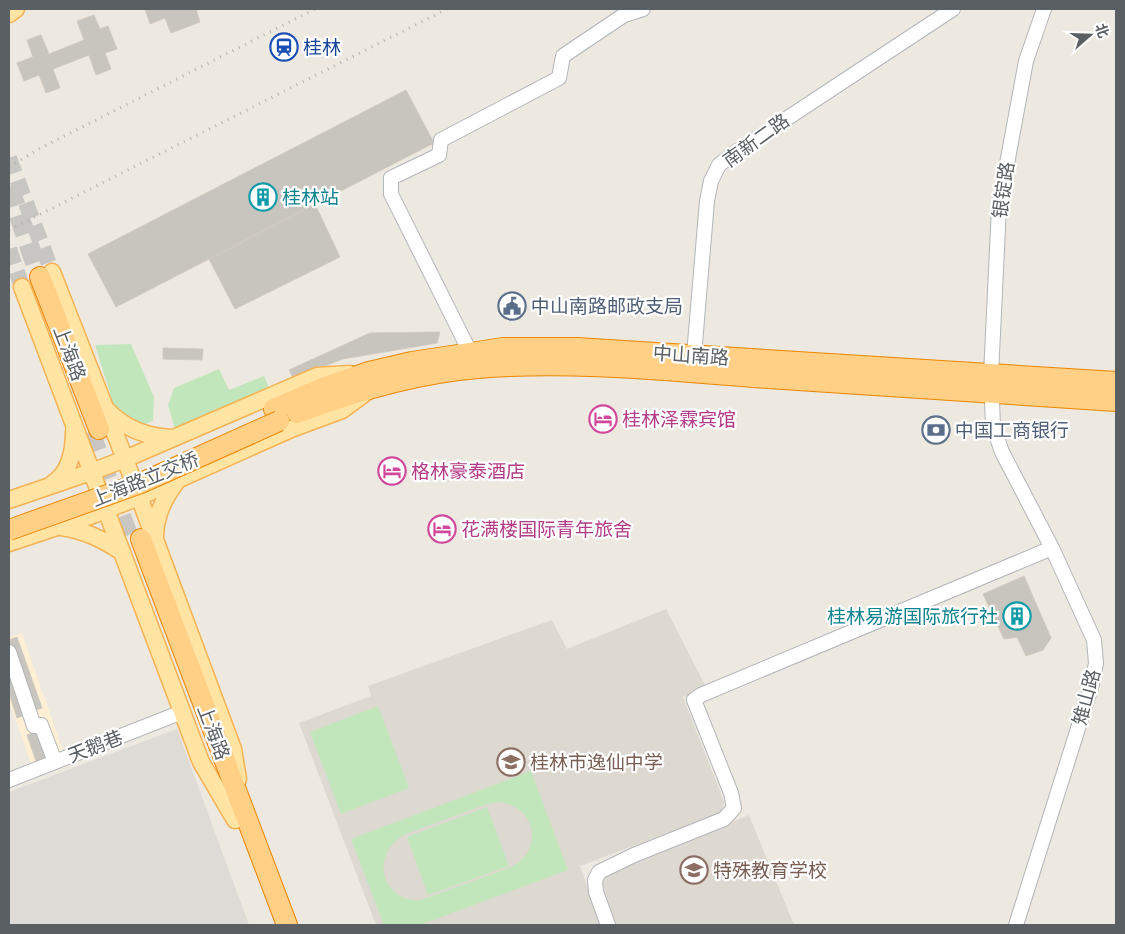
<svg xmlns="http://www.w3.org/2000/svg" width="1125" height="934" font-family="Mulish,'Noto Sans SC',sans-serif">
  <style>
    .commercial { fill: #ffefd4 }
    .industrial { fill: #dedbd6 }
    .education { fill: #ddd8d0 }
    .green { fill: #c2e6bc; fill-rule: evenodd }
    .building { fill: #c8c4be; stroke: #d2cabf }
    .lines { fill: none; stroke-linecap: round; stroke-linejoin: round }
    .major-tunnel { stroke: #c8c6c2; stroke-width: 16; stroke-dasharray: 16 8; stroke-linecap: butt }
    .highway-tunnel { stroke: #c8c6c2; stroke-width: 20; stroke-dasharray: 20 10; stroke-linecap: butt }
    .minor-casing { stroke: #b2b5b9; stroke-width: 16 }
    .major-casing { stroke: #f6b252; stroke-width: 19 }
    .highway-casing { stroke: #ee8500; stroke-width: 22 }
    .minor { stroke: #fff; stroke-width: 14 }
    .major { stroke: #ffe4a4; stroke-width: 16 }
    .highway { stroke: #ffd086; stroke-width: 20 }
    .rail { stroke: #b1b2b3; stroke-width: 3; stroke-dasharray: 1 6; stroke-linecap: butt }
    .highway-bridge-casing { stroke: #ee8500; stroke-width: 22; stroke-linecap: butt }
    .highway-bridge { stroke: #ffd086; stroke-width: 20 }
    .labels { text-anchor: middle; stroke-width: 4.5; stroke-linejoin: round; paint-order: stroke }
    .transit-label { font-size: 19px; fill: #164399; stroke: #fff; text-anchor: start }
    .street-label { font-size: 19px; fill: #5a5f63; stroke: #fff }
    .culture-label { font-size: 19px; fill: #0d838f; stroke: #fff; text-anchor: start }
    .service-label { font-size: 19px; fill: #4e5e75; stroke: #fff; text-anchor: start }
    .hotel-label { font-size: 19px; fill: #b23c85; stroke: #fff; text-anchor: start }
    .education-label { font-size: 19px; fill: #785e54; stroke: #fff; text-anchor: start }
  </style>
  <rect width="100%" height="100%" fill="#ede9e1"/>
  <path class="commercial" d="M22 633 64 754 32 766 9 701V638Z"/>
  <path class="industrial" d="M177 729 249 925H9V792Z"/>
  <path class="education" d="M666 609 706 687 683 697 724 802 722 810 718 814 580 866 601 925H376L299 723 371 696 368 686 552 620 567 649Z
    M749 815 794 925H615L604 898 602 883 605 876Z"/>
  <path class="green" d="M131 344 154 397 153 421 138 427 116 413 95 345Z
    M219 369 229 390 264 376 271 392 176 433 168 405 174 388Z
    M378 706 409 788 341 814 310 732Z
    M531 771 568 870 420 925H384L351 839ZM498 802C537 805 545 852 509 868L421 900C382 903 368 854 406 834L487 804Z
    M487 807 509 866 428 895 407 837Z"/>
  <path class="building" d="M145 9H196L200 22 171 33 165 18 150 24Z
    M94 15 100 29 108 26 117 49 105 53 111 69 96 75 89 55 53 69 60 88 46 93 39 75 24 81 17 63 33 57 27 40 41 35 49 54 84 40 77 21Z
    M406 90 434 143 116 307 88 254Z
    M315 204 340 257 235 309 209 259Z
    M440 332 437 343 343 359 293 378 289 370 370 333Z
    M163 348 203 349 202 360 163 359Z
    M1024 576 1051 638 1043 650 1026 656 1017 637 1004 639 983 594Z
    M17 637 42 708 33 711 9 642V640Z
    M9 658 28 714 17 718 9 693Z
    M40 730 50 756 36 761 27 735Z"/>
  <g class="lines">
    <path class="major-tunnel" d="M9 158 52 272
      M9 249 22 287"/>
    <path class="highway-tunnel" d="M9 187 40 277
      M90 432 131 543"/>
    <g class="minor-casing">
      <path id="minor" d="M470 352 391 194V178L439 155 441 140 559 78 563 56 624 15 643 9
        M694 355 707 201 711 181 719 165 733 154 953 9
        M9 652 34 726 41 725 55 762
        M9 780 182 712
        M608 925 596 892 595 880 599 872 634 855 724 819 734 808 731 793 694 700 701 695 1052 548
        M1016 925 1092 684 1096 663 1094 640 1052 548 1002 452 993 426 991 375 999 207 1026 61 1044 9"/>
    </g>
    <g class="major-casing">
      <path id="major" d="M9 14 16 9
        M52 272 125 459 233 749 238 779
        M22 287 201 762 235 820
        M107 410C125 429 146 437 172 438
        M52 484C70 473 74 451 74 431
        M9 500 91 472 125 459 317 376 350 374
        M61 527C84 530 102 539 122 552
        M155 536C156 514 164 498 177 481
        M9 543 93 515 139 497 291 429 342 410 365 393"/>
    </g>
    <g class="highway-casing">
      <path id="highway" d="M40 277 99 429
        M274 409 323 388 369 372 412 362 503 348H577L1116 382
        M297 413C355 391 416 373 478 368 574 360 672 371 768 378 884 385 1000 393 1116 401
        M141 539 287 925"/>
    </g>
    <use href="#minor" class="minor"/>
    <use href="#major" class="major"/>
    <use href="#highway" class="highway"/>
    <path class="rail" d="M9 167 37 150 315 9
      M9 230 447 9"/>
    <g class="highway-bridge-casing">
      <path id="highway-bridge" d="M9 530 141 483 279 421"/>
    </g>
    <use href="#highway-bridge" class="highway-bridge"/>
  </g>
  <defs>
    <g id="station-ring" transform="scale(1.4375)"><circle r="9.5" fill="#fff" stroke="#1a4fb4" stroke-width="1.5"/><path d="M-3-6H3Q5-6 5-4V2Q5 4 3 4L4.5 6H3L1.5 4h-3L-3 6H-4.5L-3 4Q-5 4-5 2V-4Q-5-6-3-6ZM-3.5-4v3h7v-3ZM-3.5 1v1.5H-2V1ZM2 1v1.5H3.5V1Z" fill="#1a4fb4"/></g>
    <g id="building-ring" transform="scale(1.4375)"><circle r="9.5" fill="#fff" stroke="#0f9aa8" stroke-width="1.5"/><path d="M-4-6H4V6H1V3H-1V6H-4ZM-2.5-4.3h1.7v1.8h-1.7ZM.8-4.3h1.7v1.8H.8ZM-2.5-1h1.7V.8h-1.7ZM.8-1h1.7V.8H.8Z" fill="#0f9aa8"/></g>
    <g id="civic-ring" transform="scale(1.4375)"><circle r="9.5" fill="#fff" stroke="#5c6f8a" stroke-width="1.5"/><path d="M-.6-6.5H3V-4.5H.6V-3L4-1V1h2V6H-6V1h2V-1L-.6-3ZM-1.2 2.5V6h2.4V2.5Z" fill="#5c6f8a"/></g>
    <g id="hotel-ring" transform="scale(1.4375)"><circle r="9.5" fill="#fff" stroke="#d1479c" stroke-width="1.5"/><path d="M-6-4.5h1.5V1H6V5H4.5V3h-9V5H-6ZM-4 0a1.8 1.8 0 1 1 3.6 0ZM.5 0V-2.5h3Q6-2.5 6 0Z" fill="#d1479c"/></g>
    <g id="bank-ring" transform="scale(1.4375)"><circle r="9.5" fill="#fff" stroke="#5c6f8a" stroke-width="1.5"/><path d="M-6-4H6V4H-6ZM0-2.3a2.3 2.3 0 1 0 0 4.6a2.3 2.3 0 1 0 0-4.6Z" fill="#5c6f8a"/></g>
    <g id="school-ring" transform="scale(1.4375)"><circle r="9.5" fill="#fff" stroke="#8d6e63" stroke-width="1.5"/><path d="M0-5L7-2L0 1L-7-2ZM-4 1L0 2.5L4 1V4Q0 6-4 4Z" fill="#8d6e63"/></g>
  </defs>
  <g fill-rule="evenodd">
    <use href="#station-ring" x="284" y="47"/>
    <use href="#building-ring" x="263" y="197"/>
    <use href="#civic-ring" x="512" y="306"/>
    <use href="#hotel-ring" x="603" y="419"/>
    <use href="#bank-ring" x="936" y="430"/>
    <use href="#hotel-ring" x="392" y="471"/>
    <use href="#hotel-ring" x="442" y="529"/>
    <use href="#building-ring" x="1017" y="616"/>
    <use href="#school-ring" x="511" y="762"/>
    <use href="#school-ring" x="694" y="870"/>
  </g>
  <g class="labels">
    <g class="transit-label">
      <text x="303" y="54">桂林</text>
    </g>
    <g class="street-label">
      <text transform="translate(756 140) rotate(-36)" y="7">南新二路</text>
      <text transform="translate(1003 190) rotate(-82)" y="7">银锭路</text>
      <text transform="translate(70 353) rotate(69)" y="7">上海路</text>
      <text transform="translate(691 355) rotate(4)" y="7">中山南路</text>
      <text transform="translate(145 479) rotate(-22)" y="7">上海路立交桥</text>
      <text transform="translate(1086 697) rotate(-75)" y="7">雉山路</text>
      <text transform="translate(214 732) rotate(69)" y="7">上海路</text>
      <text transform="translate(95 746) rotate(-21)" y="7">天鹅巷</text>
    </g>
    <g class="culture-label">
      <text x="282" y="204">桂林站</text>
      <text x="998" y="623" text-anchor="end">桂林易游国际旅行社</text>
    </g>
    <g class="service-label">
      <text x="531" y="313">中山南路邮政支局</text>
      <text x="955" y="437">中国工商银行</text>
    </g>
    <g class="hotel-label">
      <text x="622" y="426">桂林泽霖宾馆</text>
      <text x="411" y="478">格林豪泰酒店</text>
      <text x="461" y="536">花满楼国际青年旅舍</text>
    </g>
    <g class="education-label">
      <text x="530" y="769">桂林市逸仙中学</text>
      <text x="713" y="877">特殊教育学校</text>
    </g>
  </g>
  <rect width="1125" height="934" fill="none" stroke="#5a5f63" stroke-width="20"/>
  <g transform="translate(1090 35) rotate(70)" stroke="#ffffff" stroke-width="4" paint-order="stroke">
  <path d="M0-4L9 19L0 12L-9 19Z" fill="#5a5f63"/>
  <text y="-8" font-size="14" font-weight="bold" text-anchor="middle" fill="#5a5f63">北</text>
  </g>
</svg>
